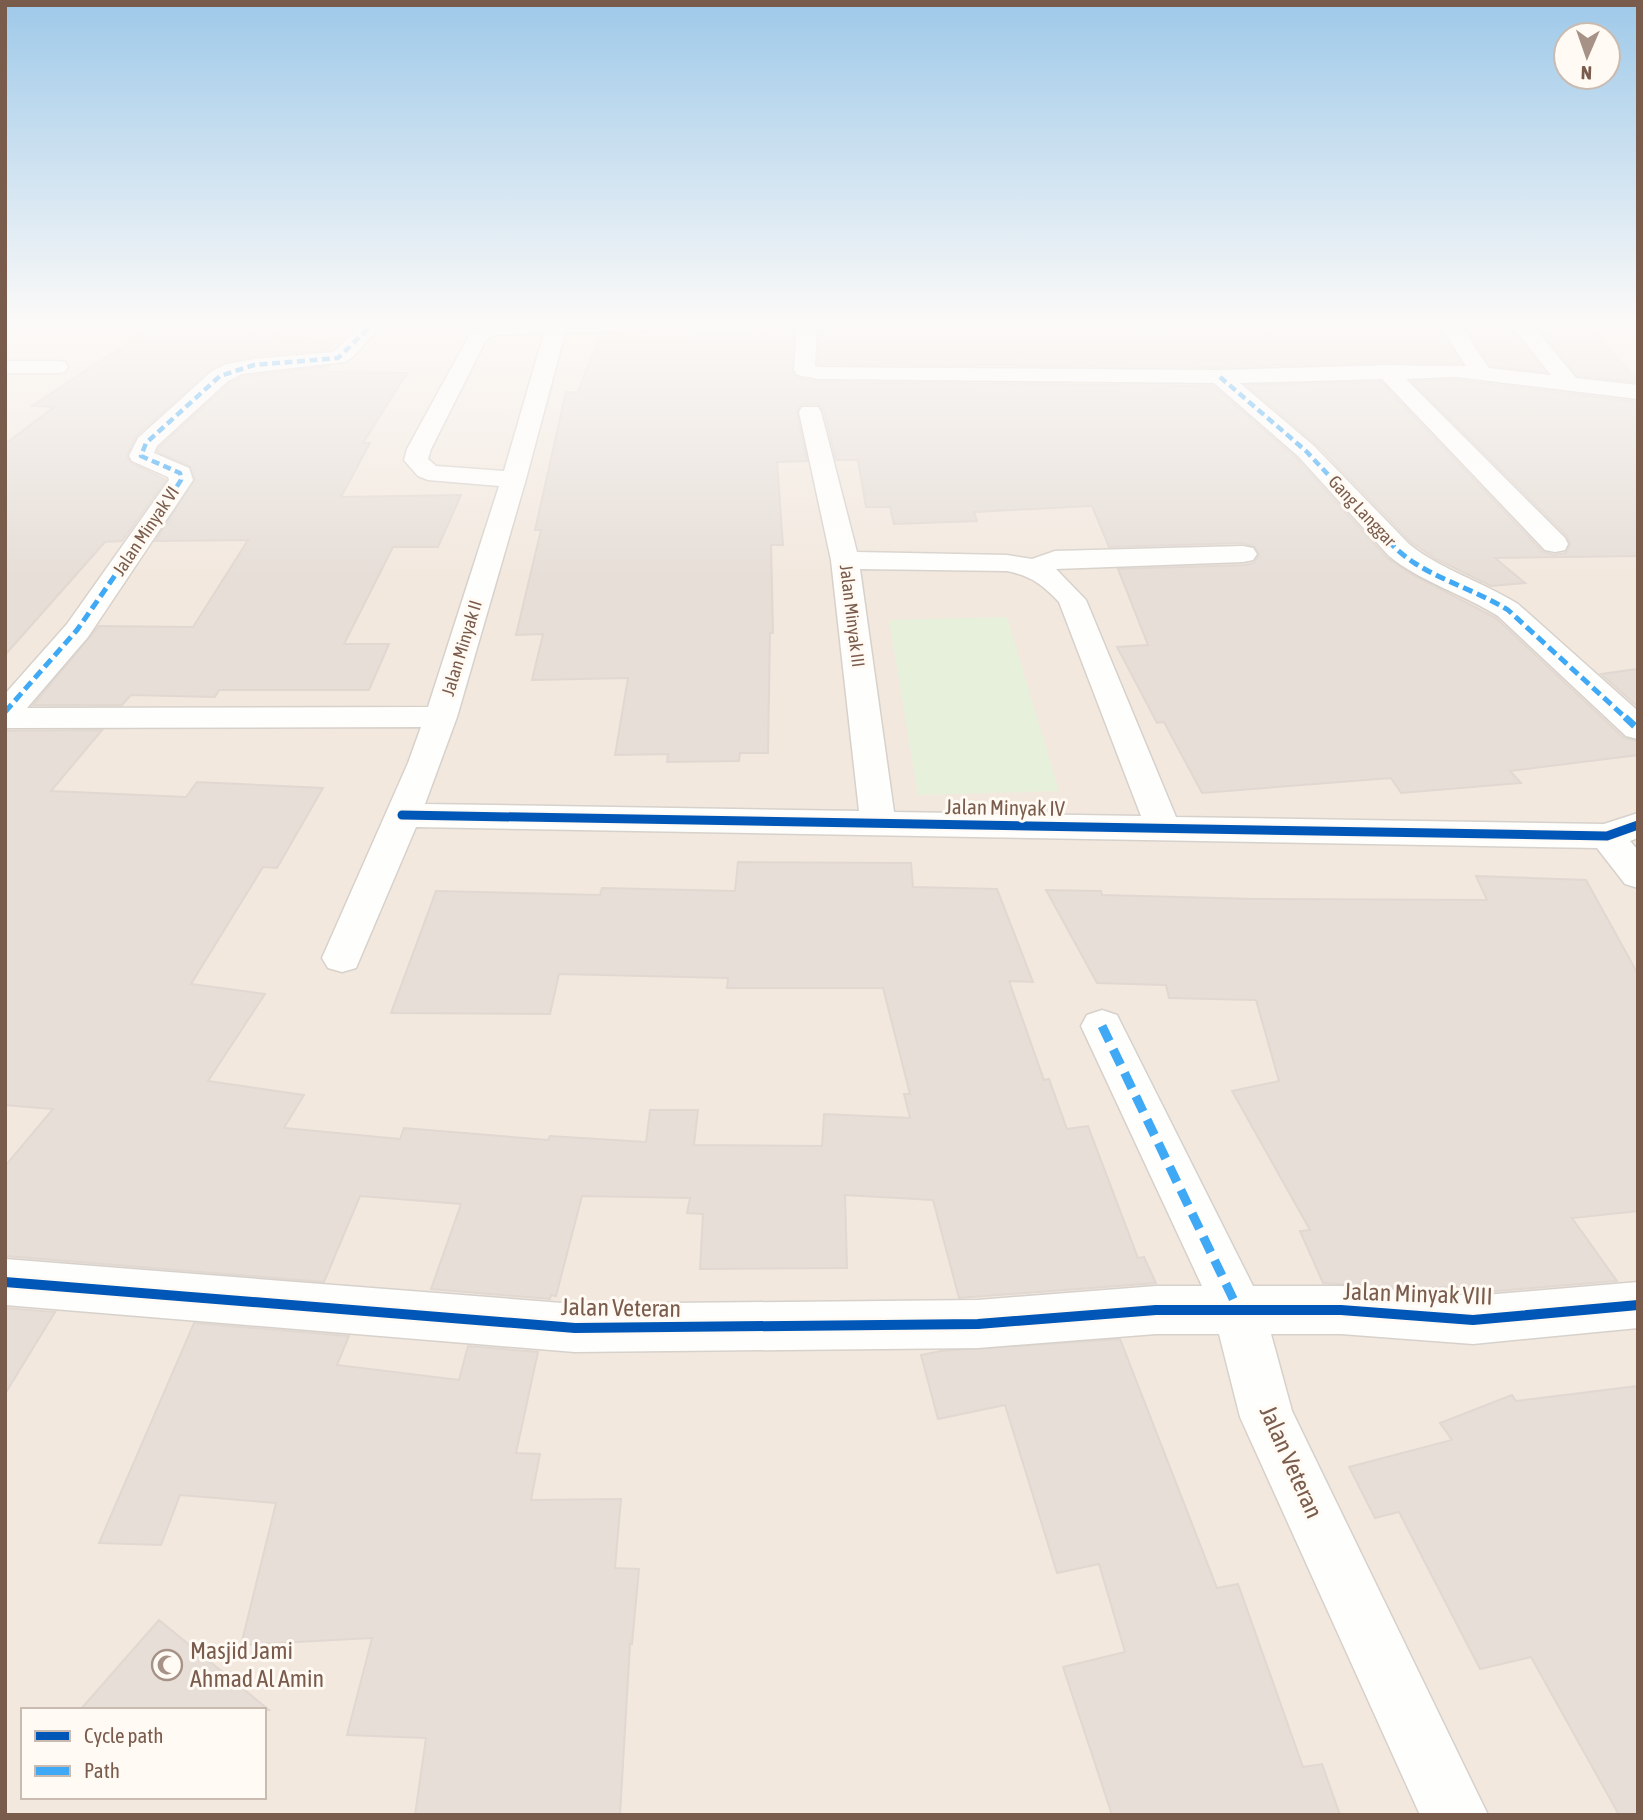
<svg xmlns="http://www.w3.org/2000/svg" width="1643" height="1820" font-family="'Asap Condensed',sans-serif">
  <style>
    .residential { fill: #f2e8de; fill-rule: evenodd }
    .green { fill: #e7f0db }
    .building { fill: #e6ded7; stroke: #e2d8d2; stroke-width: 2 }
    .lines { fill: none; stroke-linecap: round; stroke-linejoin: round }
    .street-casing { stroke: #d7d1cb; stroke-width: 3 }
    .street { fill: #fefefd; fill-rule: evenodd }
    .quiet-far3 { stroke: #3fa9f5; stroke-width: 4.5; stroke-dasharray: 8 4.5; stroke-linecap: butt }
    .quiet-far2 { stroke: #3fa9f5; stroke-width: 5; stroke-dasharray: 10 5; stroke-linecap: butt }
    .quiet-far1 { stroke: #3fa9f5; stroke-width: 7; stroke-dasharray: 13 7; stroke-linecap: butt }
    .quiet { stroke: #3fa9f5; stroke-width: 9; stroke-dasharray: 17 9; stroke-linecap: butt }
    .cycleway-far1-casing { stroke: #fffaf3; stroke-width: 13 }
    .cycleway-casing { stroke: #fffaf3; stroke-width: 15 }
    .cycleway-far1 { stroke: #0057b8; stroke-width: 9 }
    .cycleway { stroke: #0057b8; stroke-width: 10 }
    .labels { text-anchor: middle; stroke-width: 6; stroke-linejoin: round; paint-order: stroke }
    .far-street-label { font-size: 18px; fill: #7a5c4d; stroke: #fffaf3 }
    .street-label { font-size: 21px; fill: #7a5c4d; stroke: #fffaf3 }
    .near-street-label { font-size: 24px; fill: #7a5c4d; stroke: #fffaf3 }
    .near-poi-label { font-size: 24px; fill: #7a5c4d; stroke: #fffaf3; text-anchor: start }
  </style>
  <rect width="100%" height="100%" fill="#f9f5f0"/>
  <path class="residential" d="M5 322H1638V1815H5ZM23 1710H264V1797H23Z"/>
  <path class="green" d="M1007 617 1059 791 918 795 889 620Z"/>
  <path class="building" d="M167 322H299L276 338 334 342 327 350 254 356 227 361 211 369 136 436 127 455 130 462 166 480 122 541 105 542 5 655V444L54 407 32 406 149 329H156Z
    M752 322H794L792 371 797 378 818 382 1213 386 1296 458 1387 558 1413 575 1496 618 1624 738 1638 741V755L1510 771 1521 783 1401 793 1391 778 1202 793 1164 722 1157 723 1117 647 1148 645 1118 569 1244 565 1254 563 1259 555 1255 547 1243 543 1109 547 1092 506 974 512 977 521 894 524 890 507H866L858 460H836L824 411 818 404H802L797 411 807 461 777 462 783 545H771L773 633H770L768 753H740L739 761 667 762 668 754 615 755 628 678 532 680 543 634 516 635 541 530H535L566 392H578L598 339H691L693 331H749Z
    M820 322H1016L1060 323 1061 327 1162 329 1159 322 1437 325 1461 363 1386 362 1220 367 818 364Z
    M1461 322H1506L1545 372 1490 366Z
    M1534 322H1586L1638 382 1577 376Z
    M329 366 324 372 407 373 363 443H370L341 497 461 495 438 547H393L344 644H389L369 690H219L215 697 131 695 122 705H33L99 626 193 627 248 540 155 541 195 479 190 466 157 452 159 448 229 383 243 377Z
    M1456 380 1638 402V556L1495 558 1525 583 1491 586 1436 559 1411 542 1316 444 1247 385 1381 382 1543 552 1554 555 1566 553 1570 545 1567 536 1412 381Z
    M1638 669V707L1601 674Z
    M102 730 51 791 186 797 197 782 323 788 277 868 263 867 191 984 265 994 208 1081 304 1095 284 1128 400 1139 404 1128 548 1140 550 1136 646 1142 650 1110H698L694 1145 822 1146 824 1114 910 1118 904 1094H910L883 988H727L728 978 559 974 550 1014 391 1013 436 891 600 895 602 888 735 891 738 862 911 863 913 887 997 889 1033 982 1009 981 1044 1080 1049 1079 1067 1129 1088 1126 1138 1258 1144 1257 1156 1283 959 1298 933 1200 845 1195 847 1268 700 1269 703 1214 687 1213 690 1198 582 1196 556 1296 551 1295 550 1299 431 1289 461 1204 360 1196 324 1282 5 1256V1166L53 1109 5 1105V731Z
    M1476 876 1586 880 1638 974V1211L1572 1218 1617 1281 1473 1293 1460 1292 1456 1286 1418 1289 1323 1283 1300 1231 1310 1230 1232 1091 1279 1081 1256 1000 1169 998 1166 985 1097 983 1046 890 1101 891 1102 895 1256 899 1487 900Z
    M5 1308 55 1312 5 1394Z
    M194 1323 349 1336 337 1365 459 1380 468 1346 538 1352 516 1453 540 1454 531 1500 621 1499 615 1568 639 1569 632 1644H630L620 1815H415L426 1738 347 1735 372 1638 241 1645 276 1503 180 1495 161 1545 99 1543Z
    M1120 1339 1217 1588 1238 1584 1303 1767 1322 1764 1340 1815H1112L1063 1667 1125 1652 1099 1564 1057 1573 1005 1405 938 1419 921 1355 941 1351Z
    M1638 1386V1815H1619L1531 1657 1480 1669 1399 1512 1375 1518 1349 1467 1452 1440 1440 1423 1512 1395 1516 1401Z
    M159 1620 269 1710H80Z"/>
  <g class="lines">
    <g class="street-casing">
      <path id="street" d="M364 322H385L353 357 345 362 242 374 228 381 157 446 154 453 189 468 193 480 88 637 27 708 428 707 499 486 428 480 418 476 404 460 407 449 471 332 489 323 709 322 699 328 565 333 526 479 457 717 425 804 859 811 831 560 799 412 802 407H818L821 412 857 552 1007 555 1032 559 1055 551 1243 546 1253 548 1257 554 1253 560 1243 562 1056 569 1086 600 1176 817 1604 824 1638 813V838L1630 841 1638 850V888L1625 884 1597 848 416 827 356 968 342 972 328 968 322 958 408 763 421 727 5 728V694L67 624 169 480 168 477 132 461 129 456 138 438 212 371 227 364 254 359 333 352ZM544 333 504 471 436 466 428 459 431 449 486 340 494 335ZM860 569 1007 571C1031 576 1042 584 1059 602L1141 816 894 812Z
        M797 322H817L815 366 818 367 1220 370 1386 365 1466 366 1438 322H1458L1489 368 1551 375 1509 322H1530L1576 378 1638 385V399L1456 377 1406 379 1565 538 1568 544 1565 550 1555 552 1545 550 1382 379 1240 383 1314 446 1409 544C1441 570 1483 582 1518 604L1638 711V739L1626 736 1498 616C1463 594 1421 582 1389 556L1298 456 1214 383 818 379 797 375 794 370Z
        M5 361H57L65 362 68 367 65 372 57 373H5Z
        M1102 1010 1117 1015 1253 1286H1341L1473 1296 1638 1282V1328L1473 1344 1341 1334H1271L1292 1411 1488 1815H1420L1240 1417 1219 1334H1156L978 1348 575 1352 5 1305V1259L575 1304 978 1300 1156 1286H1202L1081 1026 1087 1015Z"/>
    </g>
    <use href="#street" class="street"/>
    <path class="quiet-far3" d="M1220 377 1306 451 1349 497
      M170 497 181 480 180 473 141 456 146 443 220 376 254 365 338 358 375 322"/>
    <path class="quiet-far2" d="M1348 495C1369 518 1390 548 1416 564 1445 582 1479 592 1508 610L1627 719
      M5 712 77 630 171 495"/>
    <path class="quiet-far1" d="M1625 717 1638 729"/>
    <path class="quiet" d="M1102 1026 1238 1309H1234"/>
    <g class="cycleway-far1-casing">
      <path id="cycleway-far1" d="M402 815 1607 836 1638 825"/>
    </g>
    <g class="cycleway-casing">
      <path id="cycleway" d="M5 1282 575 1328 978 1324 1156 1310H1341L1473 1320 1638 1305"/>
    </g>
    <use href="#cycleway-far1" class="cycleway-far1"/>
    <use href="#cycleway" class="cycleway"/>
  </g>
  <linearGradient id="sky" x2="0" y2="1"><stop stop-color="#9ec9e9"/><stop offset="0.56" stop-color="#fcfaf8"/><stop offset="1" stop-color="#fcfaf8" stop-opacity="0"/></linearGradient>
  <rect width="1643" height="577" fill="url(#sky)"/>
  <defs>
    <g id="mosque-ring" transform="scale(1.575)"><circle r="9.5" fill="#fffaf3" stroke="#a69286" stroke-width="1.5"/><path d="M3.5-4.9A6 6 0 1 0 3.5 4.9A5 5 0 1 1 3.5-4.9Z" fill="#a69286"/></g>
  </defs>
  <g fill-rule="evenodd">
    <use href="#mosque-ring" x="167" y="1665"/>
  </g>
  <g class="labels">
    <g class="far-street-label">
      <text transform="translate(1362 511) rotate(47)" y="6">Gang Langgar</text>
      <text transform="translate(146 531) rotate(-56)" y="6">Jalan Minyak VI</text>
      <text transform="translate(852 616) rotate(83)" y="6">Jalan Minyak III</text>
      <text transform="translate(462 648) rotate(-73)" y="6">Jalan Minyak II</text>
    </g>
    <g class="street-label">
      <text transform="translate(1005 808) rotate(1)" y="7">Jalan Minyak IV</text>
    </g>
    <g class="near-street-label">
      <text transform="translate(1418 1294) rotate(2)" y="8">Jalan Minyak VIII</text>
      <text transform="translate(621 1308) rotate(1)" y="8">Jalan Veteran</text>
      <text transform="translate(1291 1462) rotate(66)" y="8">Jalan Veteran</text>
    </g>
    <g class="near-poi-label">
      <text x="190" y="1659">Masjid Jami<tspan x="190" dy="28">Ahmad Al Amin</tspan></text>
    </g>
  </g>
  <rect width="1643" height="1820" fill="none" stroke="#7a5c4d" stroke-width="14"/>
  <rect x="21" y="1708" width="245" height="91" fill="#fffaf3" stroke="#cabbb1" stroke-width="2"/>
  <rect x="35" y="1731" width="35" height="10" fill="#0057b8" stroke="#cabbb1" stroke-width="2"/>
  <text x="84" y="1743" font-size="21" fill="#7a5c4d">Cycle path</text>
  <rect x="35" y="1766" width="35" height="10" fill="#3fa9f5" stroke="#cabbb1" stroke-width="2"/>
  <text x="84" y="1778" font-size="21" fill="#7a5c4d">Path</text>
  <g transform="translate(1587 56) rotate(182)"><circle r="33" fill="#fffaf3" stroke="#cabbb1" stroke-width="2"/>
  <path d="M0-5L12 26L0 18L-12 26Z" fill="#a69286"/>
  <text y="-10" font-size="19" font-weight="bold" text-anchor="middle" fill="#7a5c4d">N</text>
  </g>
</svg>
